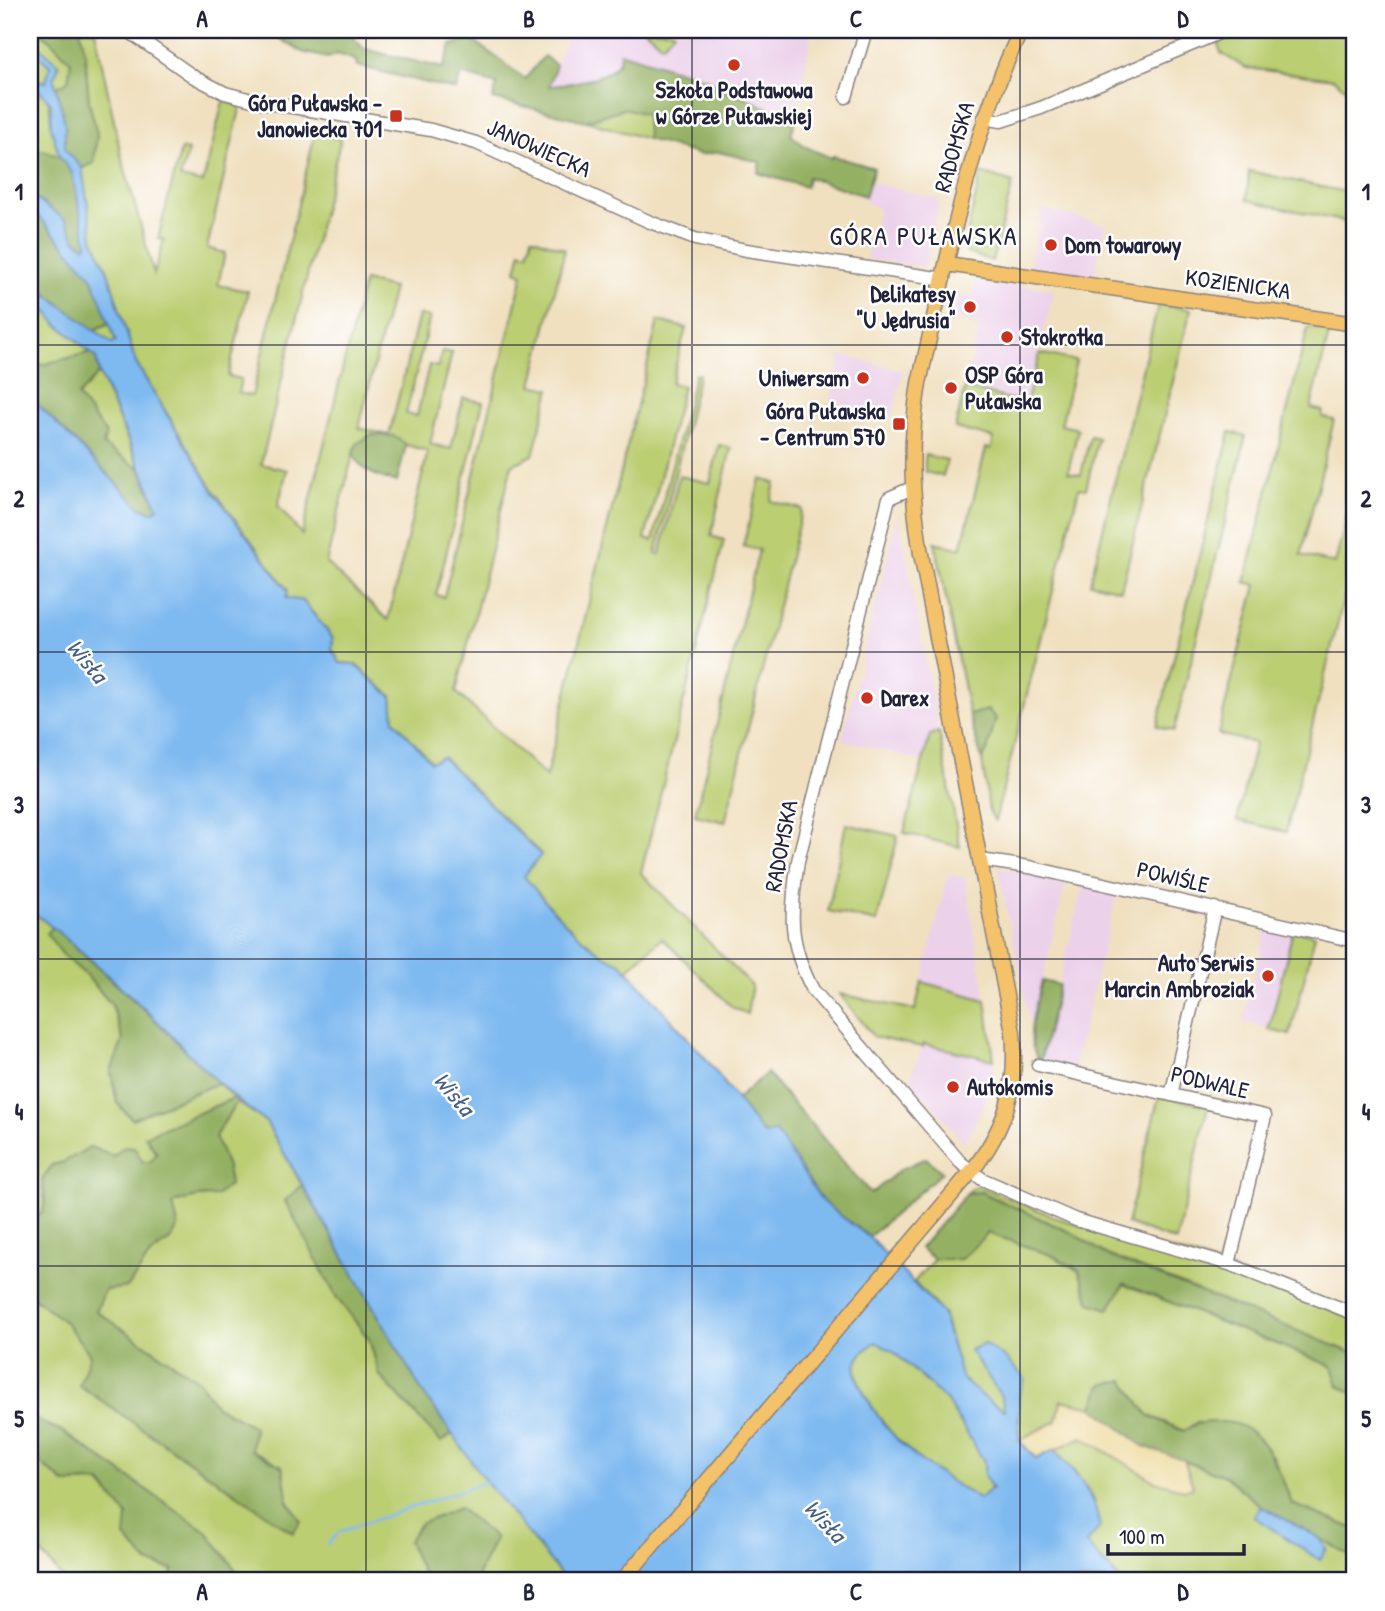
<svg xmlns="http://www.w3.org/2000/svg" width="1385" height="1611" font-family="'Patrick Hand',sans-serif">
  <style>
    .built { fill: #ecd1ea }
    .green { fill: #bbce72; stroke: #6e7856; stroke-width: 2; fill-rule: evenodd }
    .forest { fill: #94b164; stroke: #5b6a50; stroke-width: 2 }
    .sand { fill: #eeda9e; stroke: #887e6c; stroke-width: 2 }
    .water { fill: #7eb9f0; stroke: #506e96; stroke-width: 2; fill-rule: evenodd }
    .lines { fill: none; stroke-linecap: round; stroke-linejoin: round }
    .stream { stroke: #7eb9f0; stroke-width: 2.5 }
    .minor-casing { stroke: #89817e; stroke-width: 15 }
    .major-casing { stroke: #89817e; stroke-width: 17 }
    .minor { stroke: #fff; stroke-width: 12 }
    .major { stroke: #f3c26a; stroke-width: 14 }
    .grid { fill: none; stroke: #22223b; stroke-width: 2; stroke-opacity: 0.55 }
    .poi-dot { fill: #c8321e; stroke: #fff; stroke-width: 2.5 }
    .labels { text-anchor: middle; stroke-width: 5; stroke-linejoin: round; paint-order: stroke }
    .poi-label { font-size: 23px; font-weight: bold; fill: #22223b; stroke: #fff; text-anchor: end }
    .street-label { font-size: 23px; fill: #22223b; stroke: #fff }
    .water-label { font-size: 24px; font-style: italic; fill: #475e83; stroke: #fff }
    .quarter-label { font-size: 26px; letter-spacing: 2px; fill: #22223b; stroke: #fff }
    .neatline { fill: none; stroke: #22223b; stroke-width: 2.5 }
    .grid-label { font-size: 23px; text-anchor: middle; font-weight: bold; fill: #22223b }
  </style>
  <rect width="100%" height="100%" fill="#fff"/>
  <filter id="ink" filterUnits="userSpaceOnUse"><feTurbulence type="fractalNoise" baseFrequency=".0143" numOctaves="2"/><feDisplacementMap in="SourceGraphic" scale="14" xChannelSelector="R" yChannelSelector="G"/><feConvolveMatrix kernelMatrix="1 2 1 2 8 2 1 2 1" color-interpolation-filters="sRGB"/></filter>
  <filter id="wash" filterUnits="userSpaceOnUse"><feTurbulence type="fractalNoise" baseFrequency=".00686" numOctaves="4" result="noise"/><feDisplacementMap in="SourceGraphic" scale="28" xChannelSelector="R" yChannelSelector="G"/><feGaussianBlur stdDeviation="1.57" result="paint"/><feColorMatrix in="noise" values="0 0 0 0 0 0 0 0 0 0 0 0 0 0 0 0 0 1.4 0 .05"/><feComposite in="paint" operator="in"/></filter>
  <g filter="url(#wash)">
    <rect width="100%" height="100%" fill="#f0e0c0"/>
    <path class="built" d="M553 30H812L795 121 706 79 620 52 618 64 608 73 564 85 548 86 566 39Z
      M869 182 940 199 925 267 866 259 879 209 864 200Z
      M1043 209 1106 225 1094 276 1029 267Z
      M976 279 1054 290 1026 403 965 388 980 325 952 318 958 294 972 297Z
      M841 355 903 371 892 417 830 401Z
      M898 515 939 732 930 735 923 761 842 740Z
      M998 867 1066 881 1031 1027Z
      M948 874 965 878 986 1000 922 982Z
      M1083 885 1117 893 1073 1070 1040 1062Z
      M1267 925 1293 930 1269 1028 1243 1022Z
      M924 1044 994 1060 989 1095 964 1143 910 1079Z"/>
    <path class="green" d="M30 30C46 30 60 51 71 62L68 81 56 88 54 79 59 65 30 38Z
      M80 30H95L121 155 154 274 164 240 158 238 181 149 188 151 180 178 203 183 223 101 241 105 207 248 225 253 218 285 248 291 228 376 241 379 238 393 252 396 315 134 341 138 261 464 287 470 278 506 302 535 364 281 393 288 359 428 389 435 419 315 430 317 406 414 417 416 429 365 438 367 442 351 452 353 430 444 451 449 463 398 483 402 436 595 444 597 523 274 516 271 521 251 528 253 532 237 565 249 532 385 550 389 533 455 512 465 456 692 546 777 658 321 686 328 671 383 683 386 645 539 653 541 695 374H699L656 554H660L679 476 710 483 719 445 731 448 711 536 724 540 641 873 752 986 747 1014 732 1007 662 938 627 970C620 962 612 961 604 955 573 934 547 905 524 876L541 854 443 757 431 762 394 720 392 696 355 664 340 663 332 649 333 638 303 601 286 598 288 590 215 492 136 363 108 272 93 238 82 168 94 163 97 134 89 102 85 53ZM371 435 394 436 406 445 428 451 388 620 326 563 353 454 357 444Z
      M645 30H671L674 32 662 45Z
      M1243 30H1351L1355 35V93L1350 92 1334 79 1246 68 1221 53 1217 40Z
      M30 47 50 66 46 82 30 79Z
      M30 85C56 99 47 105 52 129 53 138 57 148 60 157L43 150 30 152Z
      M625 108 647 114V139L586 121Z
      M1249 171 1355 194V224L1247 200Z
      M981 173 1013 183 992 261 967 253 964 247Z
      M30 272H31L49 296 30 292Z
      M30 305 47 311 56 323 91 352 38 366 30 363Z
      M1158 305 1191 309 1121 590 1090 583Z
      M110 323 116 342 112 344 93 330Z
      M1308 327 1330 330 1311 408 1323 411 1322 417 1334 420 1301 555 1335 564 1355 483V553L1286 832 1237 820 1255 743 1218 734 1256 585 1245 582Z
      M1040 353 1076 361 1061 425 1078 429 1068 472 1081 475 1090 436 1098 438 1086 489 1079 488 995 821 989 811 982 760 988 748V710L969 715 935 542 961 549 986 448 991 449 994 438 955 428 965 388 1026 403Z
      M99 373 140 469 103 445 78 395Z
      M1230 432 1246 436 1174 731 1157 726Z
      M925 455 947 460 943 476 925 472Z
      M760 479 775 483 771 501 802 509 725 822 695 815 759 550 743 546Z
      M939 732 960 847 904 833 930 735Z
      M846 824 898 836 877 922 828 911Z
      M30 910 53 927 47 933 64 956 86 975 112 1005 123 1040 111 1072 117 1103 132 1119 218 1083 234 1098 145 1136 157 1154 150 1162H143L125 1146 113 1156 90 1147 64 1162 52 1165 42 1180 45 1200 43 1212 32 1221 30 1220Z
      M1293 930 1315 935 1290 1035 1269 1030Z
      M922 982 986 1000 994 1060 924 1044 923 1047 874 1037 840 994 915 1010Z
      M1159 1096 1208 1106 1176 1241 1127 1224Z
      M237 1102 266 1122 302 1185 285 1201 337 1298 369 1339 380 1376 441 1442 452 1434 491 1488 566 1581H475L495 1538 408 1541 426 1581H240L241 1577 207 1532 60 1430 46 1425 30 1415V1295L66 1323 91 1355 79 1385 293 1532 300 1521 288 1501 282 1466 251 1450 254 1427 216 1406 199 1381 96 1311 105 1290 128 1287 150 1255 171 1239 178 1227 173 1203 197 1197 216 1195 227 1167 215 1136Z
      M975 1186 984 1188 1060 1219 1202 1259 1355 1319V1354L1107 1255 1072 1233 981 1192 967 1193Z
      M988 1233 1051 1255 1079 1271 1090 1303 1109 1309 1123 1284 1332 1366 1338 1386 1355 1393V1529L1292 1504 1273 1456 1197 1422 1184 1431 1148 1415 1124 1380 1101 1385 1093 1407 1061 1400 1057 1421 1019 1440V1395L984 1344 970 1350 1001 1396 1005 1410 991 1403 962 1379 943 1313 914 1282 934 1259H961Z
      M876 1342 894 1352 946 1400 985 1461 984 1476 992 1488 979 1499C933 1471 895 1448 868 1400 853 1374 848 1360 876 1342Z
      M1082 1437 1155 1481 1193 1486 1184 1460 1225 1476 1261 1506 1254 1517 1326 1549 1320 1538 1355 1558V1581H1121L1086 1543 1095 1502 1078 1476 1054 1450Z
      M30 1455 64 1483 99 1482 127 1515 148 1563 173 1569 172 1581H65L30 1540Z"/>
    <path class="forest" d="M37 30H80L85 53 89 102 97 134 94 163 82 168 65 149V123L56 88 68 81 71 62 48 38Z
      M274 30H315L317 32 320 30H346L364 49 443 68 451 45 472 39 525 79 544 56 556 65 549 86C565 85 610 78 618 63 620 60 620 55 620 52L706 79 795 121 791 135 806 147 831 158 833 156 874 168 865 196 808 177 806 187 758 173 760 162 719 152 700 155 647 139 646 114 625 108 586 121 493 99 497 84 461 74 456 90 357 66 355 60 338 54 328 58 302 52 280 39 279 32Z
      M43 150 60 157 72 173 87 244 86 248 75 239 66 220 30 194V152Z
      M30 209 40 218 92 277 110 323 93 330 49 296 30 272Z
      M91 352 96 357 99 373 78 396 106 434 103 445 140 469 158 508 153 512 140 507 30 397V363L38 366Z
      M371 435 394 436 406 445 397 482C377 477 362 472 353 454L357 444Z
      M988 710 996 718 988 748 982 760 969 715Z
      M53 927 151 1016 218 1083 132 1119 117 1103 111 1071 123 1040 112 1005 86 975 64 956 46 933Z
      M1042 981 1059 985 1040 1062C1022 1039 1036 1006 1042 981Z
      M767 1073 871 1194 901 1169 926 1158 942 1172 869 1237 823 1202 776 1132 763 1134 737 1099Z
      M234 1098 237 1102 215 1136 227 1167 230 1184 216 1196 197 1197 173 1203 178 1227 171 1239 150 1255 128 1287 105 1290 96 1311 199 1381 216 1406 254 1427 251 1450 282 1466 288 1501 301 1521 293 1533 79 1385 90 1355 66 1323 30 1295V1220L43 1212 45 1200 42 1180 52 1165 64 1162 90 1147 113 1156 125 1146 134 1147 143 1162H150L157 1153 145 1136Z
      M302 1185 423 1393 452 1434 441 1442 380 1376 369 1339 337 1298 285 1201Z
      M981 1192 1072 1233 1107 1255 1355 1354V1393L1338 1386 1332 1366 1124 1284 1109 1309 1090 1303 1079 1270 1051 1255 988 1233 961 1259H934L920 1248 967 1193Z
      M1124 1380 1148 1415 1183 1431C1198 1422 1203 1422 1220 1422 1264 1421 1279 1471 1292 1504L1355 1529V1558L1261 1506 1225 1476 1143 1446 1093 1407 1101 1385Z
      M30 1415 46 1425 60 1430 207 1532 241 1577 240 1581H172L173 1569 148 1563 125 1537 127 1515 100 1482 65 1483 30 1455Z
      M459 1508 495 1538 475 1581H426L408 1541 420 1524Z"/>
    <path class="sand" d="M1061 1400 1093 1407 1143 1446 1184 1460 1193 1487 1184 1490 1155 1481 1082 1437 1036 1459 1019 1440 1057 1421Z"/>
    <path class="water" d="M30 38 59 65 54 79 65 123V149L82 168 93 238 108 272 136 363 214 492 288 591 286 598 303 601 333 638 332 649 340 663 354 664 392 697 394 720 431 762 442 757 541 855 524 876C547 905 585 950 621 963L707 1060 763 1134 776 1132 823 1202 869 1237 942 1313 962 1379 991 1403 1005 1410 1001 1396 970 1350 984 1344 1004 1357 1025 1378 1019 1395V1440L1036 1459 1054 1450C1079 1477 1093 1490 1100 1527L1086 1544 1121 1581H566L486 1482 423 1393 266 1122C223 1092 189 1052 152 1016 113 979 73 942 30 910V397L140 507 153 512 158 508 99 373 96 357 56 323 47 311 30 305V292L49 296 112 343 116 342 92 277 40 218 30 209V195L66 220 75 239 86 247 87 244 72 173 60 157 51 128V103L39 90 30 85V79L46 82 50 66 30 47ZM876 1342 894 1352 946 1400 984 1461V1476L992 1488 979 1499C933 1471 895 1448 868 1400 853 1374 848 1360 876 1342Z
      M1261 1506 1320 1538 1326 1549 1320 1560 1254 1517Z"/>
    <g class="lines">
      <path class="stream" d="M328 1544 339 1532 486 1482"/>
    </g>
  </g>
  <g filter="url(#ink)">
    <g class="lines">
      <g class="minor-casing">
        <path id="minor" d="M127 30 194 77 225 93 256 101 431 130 476 143 650 222 695 239 746 250 944 279
          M846 97 866 30
          M984 118 1001 121 1041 108 1226 30
          M912 488 889 498 798 861C790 913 788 943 813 990L960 1162 982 1179 1076 1220 1229 1264 1355 1314
          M980 860 1029 867 1355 941
          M1038 1065 1265 1116 1229 1264
          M1171 1095 1215 908"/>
      </g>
      <g class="major-casing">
        <path id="major" d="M947 264 1355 324
          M622 1581 971 1172C1006 1128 1018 1088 1013 1032L921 554C911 492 909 445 919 383 947 264 968 141 1021 30"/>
      </g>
      <use href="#minor" class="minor"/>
      <use href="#major" class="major"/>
    </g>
  </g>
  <path class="grid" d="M366 30V1581M692 30V1581M1020 30V1581M30 345H1355M30 652H1355M30 959H1355M30 1266H1355"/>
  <g class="poi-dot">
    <circle cx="734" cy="65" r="7"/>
    <rect x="389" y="109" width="14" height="14" rx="3.5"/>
    <circle cx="1051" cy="245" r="7"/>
    <circle cx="970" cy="307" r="7"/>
    <circle cx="1007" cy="337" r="7"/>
    <circle cx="863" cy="378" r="7"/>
    <circle cx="951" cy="388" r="7"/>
    <rect x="892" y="417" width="14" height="14" rx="3.5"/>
    <circle cx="867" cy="698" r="7"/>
    <circle cx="1268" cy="976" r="7"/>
    <circle cx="953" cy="1087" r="7"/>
  </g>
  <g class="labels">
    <g class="poi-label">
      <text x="734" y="98" text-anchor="middle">Szkoła Podstawowa<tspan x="734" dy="26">w Górze Puławskiej</tspan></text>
      <text x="382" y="111">Góra Puławska -<tspan x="382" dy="26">Janowiecka 701</tspan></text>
      <text x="1065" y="253" text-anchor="start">Dom towarowy</text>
      <text x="956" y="302">Delikatesy<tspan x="956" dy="26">"U Jędrusia"</tspan></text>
      <text x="1021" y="345" text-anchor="start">Stokrotka</text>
      <text x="965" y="383" text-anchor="start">OSP Góra<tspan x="965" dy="26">Puławska</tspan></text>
      <text x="849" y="386">Uniwersam</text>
      <text x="885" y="419">Góra Puławska<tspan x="885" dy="26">- Centrum 570</tspan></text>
      <text x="881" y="706" text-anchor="start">Darex</text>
      <text x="1254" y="971">Auto Serwis<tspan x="1254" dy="26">Marcin Ambroziak</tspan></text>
      <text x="967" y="1095" text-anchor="start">Autokomis</text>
    </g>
    <g class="street-label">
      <text transform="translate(954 147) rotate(-74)" y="8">RADOMSKA</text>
      <text transform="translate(539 148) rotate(24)" y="8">JANOWIECKA</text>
      <text transform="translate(1238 284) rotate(8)" y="8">KOZIENICKA</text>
      <text transform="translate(781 846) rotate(-79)" y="8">RADOMSKA</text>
      <text transform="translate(1173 877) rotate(13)" y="8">POWIŚLE</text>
      <text transform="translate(1210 1082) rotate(13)" y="8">PODWALE</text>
    </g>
    <g class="water-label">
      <text transform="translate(87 661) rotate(50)" y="8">Wisła</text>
      <text transform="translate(454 1094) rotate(50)" y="8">Wisła</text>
      <text transform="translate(825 1521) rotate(47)" y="8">Wisła</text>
    </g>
    <g class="quarter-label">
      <text x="924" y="245">GÓRA PUŁAWSKA</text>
    </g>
  </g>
  <rect width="1385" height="1611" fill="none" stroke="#fff" stroke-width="77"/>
  <path d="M1108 1544v10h136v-10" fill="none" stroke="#22223b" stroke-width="3.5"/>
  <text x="1119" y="1544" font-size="21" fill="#22223b" stroke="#ffffff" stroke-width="5" paint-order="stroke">100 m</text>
  <rect x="38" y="38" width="1308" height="1534" class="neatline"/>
  <g class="grid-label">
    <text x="202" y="27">A</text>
    <text x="529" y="27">B</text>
    <text x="856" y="27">C</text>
    <text x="1183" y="27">D</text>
    <text x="19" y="200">1</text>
    <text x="1366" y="200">1</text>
    <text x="19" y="507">2</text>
    <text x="1366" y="507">2</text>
    <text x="19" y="813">3</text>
    <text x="1366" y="813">3</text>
    <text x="19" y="1120">4</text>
    <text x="1366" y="1120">4</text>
    <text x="19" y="1427">5</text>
    <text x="1366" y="1427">5</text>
    <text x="202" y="1600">A</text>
    <text x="529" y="1600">B</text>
    <text x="856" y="1600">C</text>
    <text x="1183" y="1600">D</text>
  </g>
</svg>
